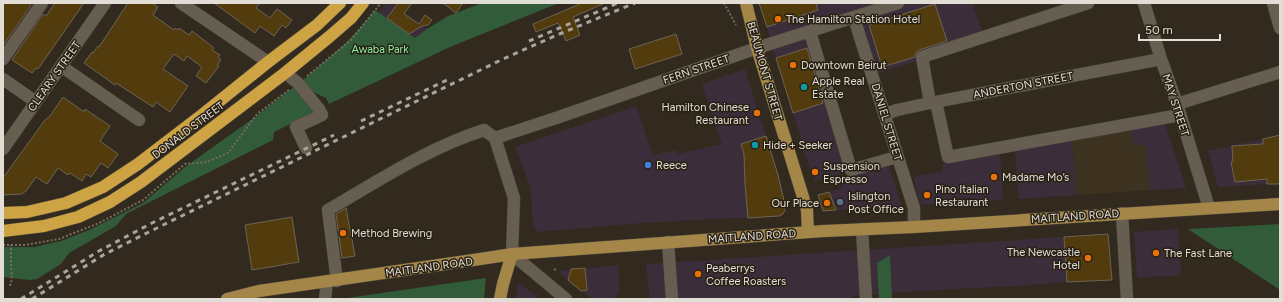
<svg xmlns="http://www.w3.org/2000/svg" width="1283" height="302" font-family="Figtree,sans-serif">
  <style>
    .commercial { fill: #3c2d3a }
    .built { fill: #3e3320 }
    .green { fill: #315b39 }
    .building { fill: #523b0c; stroke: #6d6456 }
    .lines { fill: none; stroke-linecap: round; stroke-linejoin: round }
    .minor-casing { stroke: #4d483d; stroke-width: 13 }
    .major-casing { stroke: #4d483d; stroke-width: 13 }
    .highway-casing { stroke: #4d483d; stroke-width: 13 }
    .path { stroke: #746d62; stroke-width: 2; stroke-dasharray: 2 2; stroke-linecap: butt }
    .minor { stroke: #665e50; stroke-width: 12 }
    .major { stroke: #a48748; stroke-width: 12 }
    .highway { stroke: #cea343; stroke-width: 12 }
    .rail { stroke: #aaa49b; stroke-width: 3; stroke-dasharray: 5 5; stroke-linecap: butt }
    .food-dot { fill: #e8710a; stroke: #282114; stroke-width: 1.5 }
    .culture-dot { fill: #0f9aa8; stroke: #282114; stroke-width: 1.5 }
    .shop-dot { fill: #3f7fe0; stroke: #282114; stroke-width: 1.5 }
    .service-dot { fill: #5c6f8a; stroke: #282114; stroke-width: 1.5 }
    .labels { text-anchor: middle; stroke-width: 3; stroke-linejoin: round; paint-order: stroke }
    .poi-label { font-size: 11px; fill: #e2ddd5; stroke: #282114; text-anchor: start }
    .park-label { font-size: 11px; fill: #8cee9e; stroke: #282114 }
    .street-label { font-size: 11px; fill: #e2ddd5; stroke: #282114 }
  </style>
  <rect width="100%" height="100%" fill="#322a1e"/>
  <path class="commercial" d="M386 3H391L427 29 414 39 379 13Z
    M759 3H972L985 39 876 74 859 17 808 35 845 172 814 181Z
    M745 69 778 175 785 205V210L781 216 748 218H728L628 224 538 232 535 229 533 226 531 189 515 147 636 106 653 155 676 150 678 154 722 144 702 84Z
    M1164 121 1186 188 1150 190 1145 145H1132V126Z
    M1072 137 1077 195 1018 199 1015 148Z
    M1263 139 1267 184 1218 187 1208 151Z
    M1000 150 1003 200 921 205 913 177 942 171 944 161Z
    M888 163 902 207 836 210 829 192 842 188 839 179Z
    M1178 229 1181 275 1137 278 1134 232Z
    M1064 237 1067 282 1016 286 935 290 852 296V299H650L646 264Z
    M618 265 620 291 614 299H592L560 273 561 271Z
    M518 282 540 299H516Z"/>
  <path class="built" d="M1132 126V145H1145L1150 190 1077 195 1072 137Z"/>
  <path class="green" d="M482 3H559L450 47 329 104 326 98 313 92 302 81C329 58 353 39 375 10L415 38 427 29 448 16Z
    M295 86 314 112 274 132 273 140 126 214 116 226 69 253 61 264 37 279 30 280 3 277V247H34L61 241 89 230 143 203 185 167 255 117Z
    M1280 224V290L1188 229Z
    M890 255 892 299H879L877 263Z
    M486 278 484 299H340Z"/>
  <path class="building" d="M3 3H28L31 5 3 46Z
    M55 3H84L38 69 36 68 32 73 12 60 43 14 46 16Z
    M128 3H152L158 7 153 15 174 30 175 28 178 30 179 28 189 35 192 31 214 48 212 50 220 55 218 58 221 60 217 65 219 66 206 83 196 76 202 67 187 56 184 61 174 54 163 69 188 86 170 112 156 102 153 107 116 83 115 85 84 63 92 52 93 53 98 46 99 47Z
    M214 3H260L256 8 270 18 277 9 292 20 286 28 282 25 274 36 260 26 255 33Z
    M398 3H412L404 14 419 24 425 15 432 20 428 25 422 26 409 34 387 18Z
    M443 3H463L456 13Z
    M582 3H605L573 17 580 35 566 41 558 23 536 32 533 24Z
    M759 3H816L818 10 767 27Z
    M935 4 947 41 919 50 916 52 915 57 882 67 869 25Z
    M676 34 682 54 635 69 629 49Z
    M807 48 823 103 793 113 776 58Z
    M63 97 84 112 85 109 110 126 100 141 118 154 108 168 101 163 91 177 86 174 82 181 70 173 68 175 58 168 47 184 36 177 27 190 22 194 3 195V178L45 120 50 116Z
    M1280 135V184H1267V179L1235 182 1231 162H1233L1232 146 1263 144V139Z
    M766 136 778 175 785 205V210L783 214 779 216 748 218 745 184 744 154 741 144Z
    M829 192 836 210 823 211 818 195Z
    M346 208 355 256 342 258 336 214Z
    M292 217 299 262 252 270 245 225Z
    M1108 234 1112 280 1067 282 1064 237Z
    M585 268 587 290 581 291 568 280 571 269Z"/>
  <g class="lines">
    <g class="minor-casing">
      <path id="minor" d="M181 3 268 62
        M1144 3 1161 59 1177 104 1209 208
        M1273 3 1280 28
        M854 18 914 208V227
        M810 32 851 170 897 157
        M3 59 42 3
        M61 66 139 120
        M285 73 298 83 319 109 322 115 296 127 306 148
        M3 79 36 102
        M936 102 948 157 1180 115
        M930 103 922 57 1088 3
        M1177 104 1280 72
        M885 114 897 110 930 103 1161 59
        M495 138 559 117 757 48 898 3
        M495 138 514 198 512 254 566 299
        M3 149 105 3
        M1122 213 1127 299
        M862 229 866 299
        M668 242 672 299
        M337 281 328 210C378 181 428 148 484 130L495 138
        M325 299 327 282"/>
    </g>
    <g class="major-casing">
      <path id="major" d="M746 3 757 48 807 210 808 232
        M227 299 259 291 487 258 512 254 824 231 914 227 1280 204
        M500 299 503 284 512 254"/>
    </g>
    <g class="highway-casing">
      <path id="highway" d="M3 213 27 212 66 203 103 187 138 164 202 115 268 62 317 25 340 3
        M3 231 44 226 78 217 110 202 141 182 285 73 329 37 351 18 363 3"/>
    </g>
    <path class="path" d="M724 3 736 25
      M307 76 350 41 381 3
      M3 245H25L59 239 99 223 143 200 185 164 207 162 228 153 257 114 289 90
      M554 270 556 269
      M10 286 12 279 11 263V245"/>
    <use href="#minor" class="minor"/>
    <use href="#major" class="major"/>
    <use href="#highway" class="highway"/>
    <path class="rail" d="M529 41 618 3
      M361 121 449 79
      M21 299 99 251 152 223 334 135
      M32 299 105 254 163 225 503 59 557 35 635 3"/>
  </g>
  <g class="food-dot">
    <circle cx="778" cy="19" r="4"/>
    <circle cx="793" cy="65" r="4"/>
    <circle cx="757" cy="113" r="4"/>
    <circle cx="815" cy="172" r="4"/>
    <circle cx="994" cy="177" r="4"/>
    <circle cx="927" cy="195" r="4"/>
    <circle cx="827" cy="203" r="4"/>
    <circle cx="343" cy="233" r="4"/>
    <circle cx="1156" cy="253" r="4"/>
    <circle cx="1088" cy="258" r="4"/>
    <circle cx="698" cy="274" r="4"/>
  </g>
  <g class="culture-dot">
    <circle cx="804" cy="87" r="4"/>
    <circle cx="755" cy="145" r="4"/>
  </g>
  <circle class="shop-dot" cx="648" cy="165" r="4"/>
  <circle class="service-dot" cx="840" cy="202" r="4"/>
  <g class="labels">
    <g class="poi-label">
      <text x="786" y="23">The Hamilton Station Hotel</text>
      <text x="801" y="69">Downtown Beirut</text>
      <text x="812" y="85">Apple Real<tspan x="812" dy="13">Estate</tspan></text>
      <text x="749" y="111" text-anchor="end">Hamilton Chinese<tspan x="749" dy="13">Restaurant</tspan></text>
      <text x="763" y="149">Hide + Seeker</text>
      <text x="656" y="169">Reece</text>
      <text x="823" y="170">Suspension<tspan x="823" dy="13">Espresso</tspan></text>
      <text x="1002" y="181">Madame Mo’s</text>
      <text x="935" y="193">Pino Italian<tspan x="935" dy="13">Restaurant</tspan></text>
      <text x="848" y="200">Islington<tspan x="848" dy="13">Post Office</tspan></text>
      <text x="819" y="207" text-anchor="end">Our Place</text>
      <text x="351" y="237">Method Brewing</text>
      <text x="1080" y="256" text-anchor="end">The Newcastle<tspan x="1080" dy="13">Hotel</tspan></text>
      <text x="1164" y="257">The Fast Lane</text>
      <text x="706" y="272">Peaberrys<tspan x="706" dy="13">Coffee Roasters</tspan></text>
    </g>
    <g class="park-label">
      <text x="380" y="53">Awaba Park</text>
    </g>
    <g class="street-label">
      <text transform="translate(696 69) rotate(-19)" y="4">FERN STREET</text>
      <text transform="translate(765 71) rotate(74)" y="4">BEAUMONT STREET</text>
      <text transform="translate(54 76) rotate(-55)" y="4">CLEARY STREET</text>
      <text transform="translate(1023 85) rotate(-11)" y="4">ANDERTON STREET</text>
      <text transform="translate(1176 105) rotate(72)" y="4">MAY STREET</text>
      <text transform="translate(887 122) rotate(73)" y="4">DANIEL STREET</text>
      <text transform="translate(188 130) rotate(-37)" y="4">DONALD STREET</text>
      <text transform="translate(1075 216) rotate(-4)" y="4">MAITLAND ROAD</text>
      <text transform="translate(752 236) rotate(-4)" y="4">MAITLAND ROAD</text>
      <text transform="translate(429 267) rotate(-8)" y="4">MAITLAND ROAD</text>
    </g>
  </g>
  <rect width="1283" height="302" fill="none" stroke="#e2ddd5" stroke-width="8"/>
  <path d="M1139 34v6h81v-6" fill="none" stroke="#e2ddd5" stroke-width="2"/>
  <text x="1145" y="34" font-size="12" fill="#e2ddd5" stroke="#282114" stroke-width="3" paint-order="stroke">50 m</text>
</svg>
